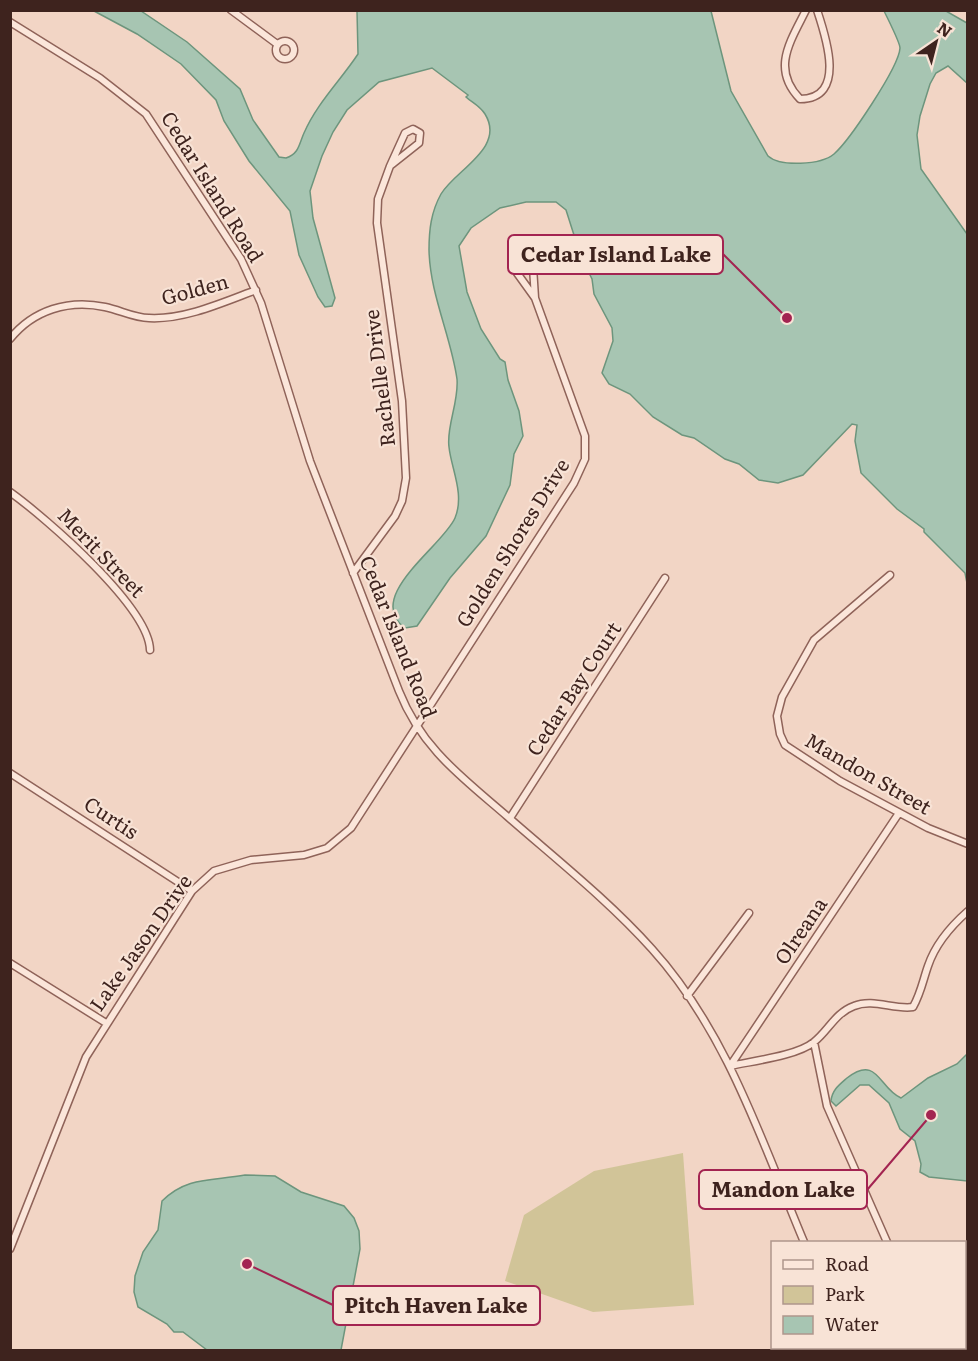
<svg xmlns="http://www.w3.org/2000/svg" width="978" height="1361" font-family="Literata,serif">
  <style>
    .green { fill: #d1c498 }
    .water { fill: #a7c5b2; stroke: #6d957d; stroke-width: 1.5 }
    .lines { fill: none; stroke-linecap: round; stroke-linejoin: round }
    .minor-casing { stroke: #8f6359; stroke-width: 9 }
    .minor { stroke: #fbe6da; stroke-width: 6 }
    .labels { text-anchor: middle; stroke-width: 4.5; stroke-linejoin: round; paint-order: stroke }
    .street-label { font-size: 20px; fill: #3e231e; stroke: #f8e3d6 }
    .leader { fill: none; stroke: #a32451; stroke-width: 2 }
    .callout-dot { fill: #a32451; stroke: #f8e3d6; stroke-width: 2 }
    .callout { fill: #f8e3d6; stroke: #a32451; stroke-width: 2 }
    .callout-label { font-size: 21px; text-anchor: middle; font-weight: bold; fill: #3e231e }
  </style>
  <rect width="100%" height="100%" fill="#f2d5c5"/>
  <path class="green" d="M683 1153 694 1305 593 1312 505 1281 524 1215 594 1171Z"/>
  <path class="water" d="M94 11H141L187 42 240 89 253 120 279 157 286 158C299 154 299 144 304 133 317 103 341 80 358 54L357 11H711L731 91 768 156C780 167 821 165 834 154 849 141 899 67 900 48 900 44 887 17 884 11H946L967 23V83L948 66 936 73 930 84 920 116 917 135 921 169 967 234V583L965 573 924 532V529L897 509 861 473 855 441 857 425 852 424 803 475 778 483 759 480 739 464 725 459 694 438 682 435 653 417 630 394 609 384 602 373 613 341 612 328 594 294 592 279 581 257 566 210 556 202H526L500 208 471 228 459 246 467 292 481 329 500 359 505 362 508 380 519 411 523 436 514 454 510 485 486 536 450 578 417 626 405 628C363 597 443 546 455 518 465 494 451 468 449 447 446 427 459 402 457 379 451 336 430 295 429 250 429 230 431 212 441 194 455 170 506 148 485 114 479 105 471 102 466 97L468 95 432 68 379 82 347 110 333 132 322 156 310 191 313 218 335 298 332 306 325 307 318 297 299 255 290 211 249 161 224 121 216 100 181 64 137 34Z
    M967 1054V1181L929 1177 920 1172 921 1164 915 1141 900 1129 889 1103 869 1085H860L836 1106 831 1101C832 1090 839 1085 847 1078 878 1054 879 1089 901 1098L928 1078 957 1064Z
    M245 1175 275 1176 301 1192 344 1206 354 1218 359 1231 360 1249 341 1350H207L183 1332H174L167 1324 138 1307 134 1292 135 1276 143 1252 158 1230 162 1201C187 1176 213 1181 245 1175Z"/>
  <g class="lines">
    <g class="minor-casing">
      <path id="minor" d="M231 10 277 44
        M806 10C790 42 771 69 800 99 847 99 826 37 817 10
        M10 22 100 78 146 114 241 259 261 303 310 461 399 691C422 749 462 777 508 817 556 859 609 901 652 949 727 1032 762 1142 804 1242
        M276 50a9 9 0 1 1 18 0a9 9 0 1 1-18 0Z
        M413 129 420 133 419 143 390 166 405 133Z
        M522 257 528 259 533 267 535 298 517 273V262Z
        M10 339C33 310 69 299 105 307 120 310 134 318 149 318 184 320 224 302 256 290
        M10 492C46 518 149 607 150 650
        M353 573 395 516 402 501 406 478 402 401 377 223 378 199 390 166
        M890 575 814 640 782 697 777 716 780 734 785 745 840 781 928 828 968 844
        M10 773 192 891
        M510 818 665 578
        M10 963 106 1023
        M687 996 749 913
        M814 1042 827 1106 887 1242
        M730 1066C752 1061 797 1056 814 1042 829 1030 835 1013 854 1006 873 998 894 1010 913 1007 921 993 923 980 928 966 935 945 951 926 968 911
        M730 1066 899 813
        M10 1249 86 1057 192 891 214 871 251 860 304 855 327 848 351 828 574 483 585 459V436L535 298
        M964 1250H968
        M868 1348 871 1350
        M883 1350 886 1348"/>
    </g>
    <use href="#minor" class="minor"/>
  </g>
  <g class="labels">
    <g class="street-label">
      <text transform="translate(212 187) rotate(58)" y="7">Cedar Island Road</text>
      <text transform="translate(195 290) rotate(-15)" y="7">Golden</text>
      <text transform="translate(380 378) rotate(-97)" y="7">Rachelle Drive</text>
      <text transform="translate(513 543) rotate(-58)" y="7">Golden Shores Drive</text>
      <text transform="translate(101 553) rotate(46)" y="7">Merit Street</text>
      <text transform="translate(398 637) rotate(68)" y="7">Cedar Island Road</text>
      <text transform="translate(574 689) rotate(-57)" y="7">Cedar Bay Court</text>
      <text transform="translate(868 774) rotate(30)" y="7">Mandon Street</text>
      <text transform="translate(111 818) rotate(33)" y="7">Curtis</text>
      <text transform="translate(801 931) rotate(-56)" y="7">Olreana</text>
      <text transform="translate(141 943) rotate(-55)" y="7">Lake Jason Drive</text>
    </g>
  </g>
  <path class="leader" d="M787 318L723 254M931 1115L867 1190M247 1264L333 1305"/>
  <g class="callout-dot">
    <circle cx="787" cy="318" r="6"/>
    <circle cx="931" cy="1115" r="6"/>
    <circle cx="247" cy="1264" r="6"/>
  </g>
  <g class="callout">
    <rect x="508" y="235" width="215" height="39" rx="6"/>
    <rect x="699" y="1170" width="168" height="39" rx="6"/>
    <rect x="333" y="1286" width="207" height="39" rx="6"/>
  </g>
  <g class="callout-label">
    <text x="616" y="262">Cedar Island Lake</text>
    <text x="783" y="1197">Mandon Lake</text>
    <text x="436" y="1313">Pitch Haven Lake</text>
  </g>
  <rect width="978" height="1361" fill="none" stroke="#3e231e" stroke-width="24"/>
  <rect x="771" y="1241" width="195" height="108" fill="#f8e3d6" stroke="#ae968c" stroke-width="1.5"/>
  <rect x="783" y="1260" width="30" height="9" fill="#fbe6da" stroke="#ae968c" stroke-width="1.5"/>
  <text x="825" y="1271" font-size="18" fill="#3e231e">Road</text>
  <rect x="783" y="1286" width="30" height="18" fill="#d1c498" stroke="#ae968c" stroke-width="1.5"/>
  <text x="825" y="1301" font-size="18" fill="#3e231e">Park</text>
  <rect x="783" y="1316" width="30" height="18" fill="#a7c5b2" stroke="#ae968c" stroke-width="1.5"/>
  <text x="825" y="1331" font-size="18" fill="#3e231e">Water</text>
  <g transform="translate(936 42) rotate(35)" stroke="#f8e3d6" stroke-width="4.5" paint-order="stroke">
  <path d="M0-4.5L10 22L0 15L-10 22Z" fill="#3e231e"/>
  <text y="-9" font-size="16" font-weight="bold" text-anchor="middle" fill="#3e231e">N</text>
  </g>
</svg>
